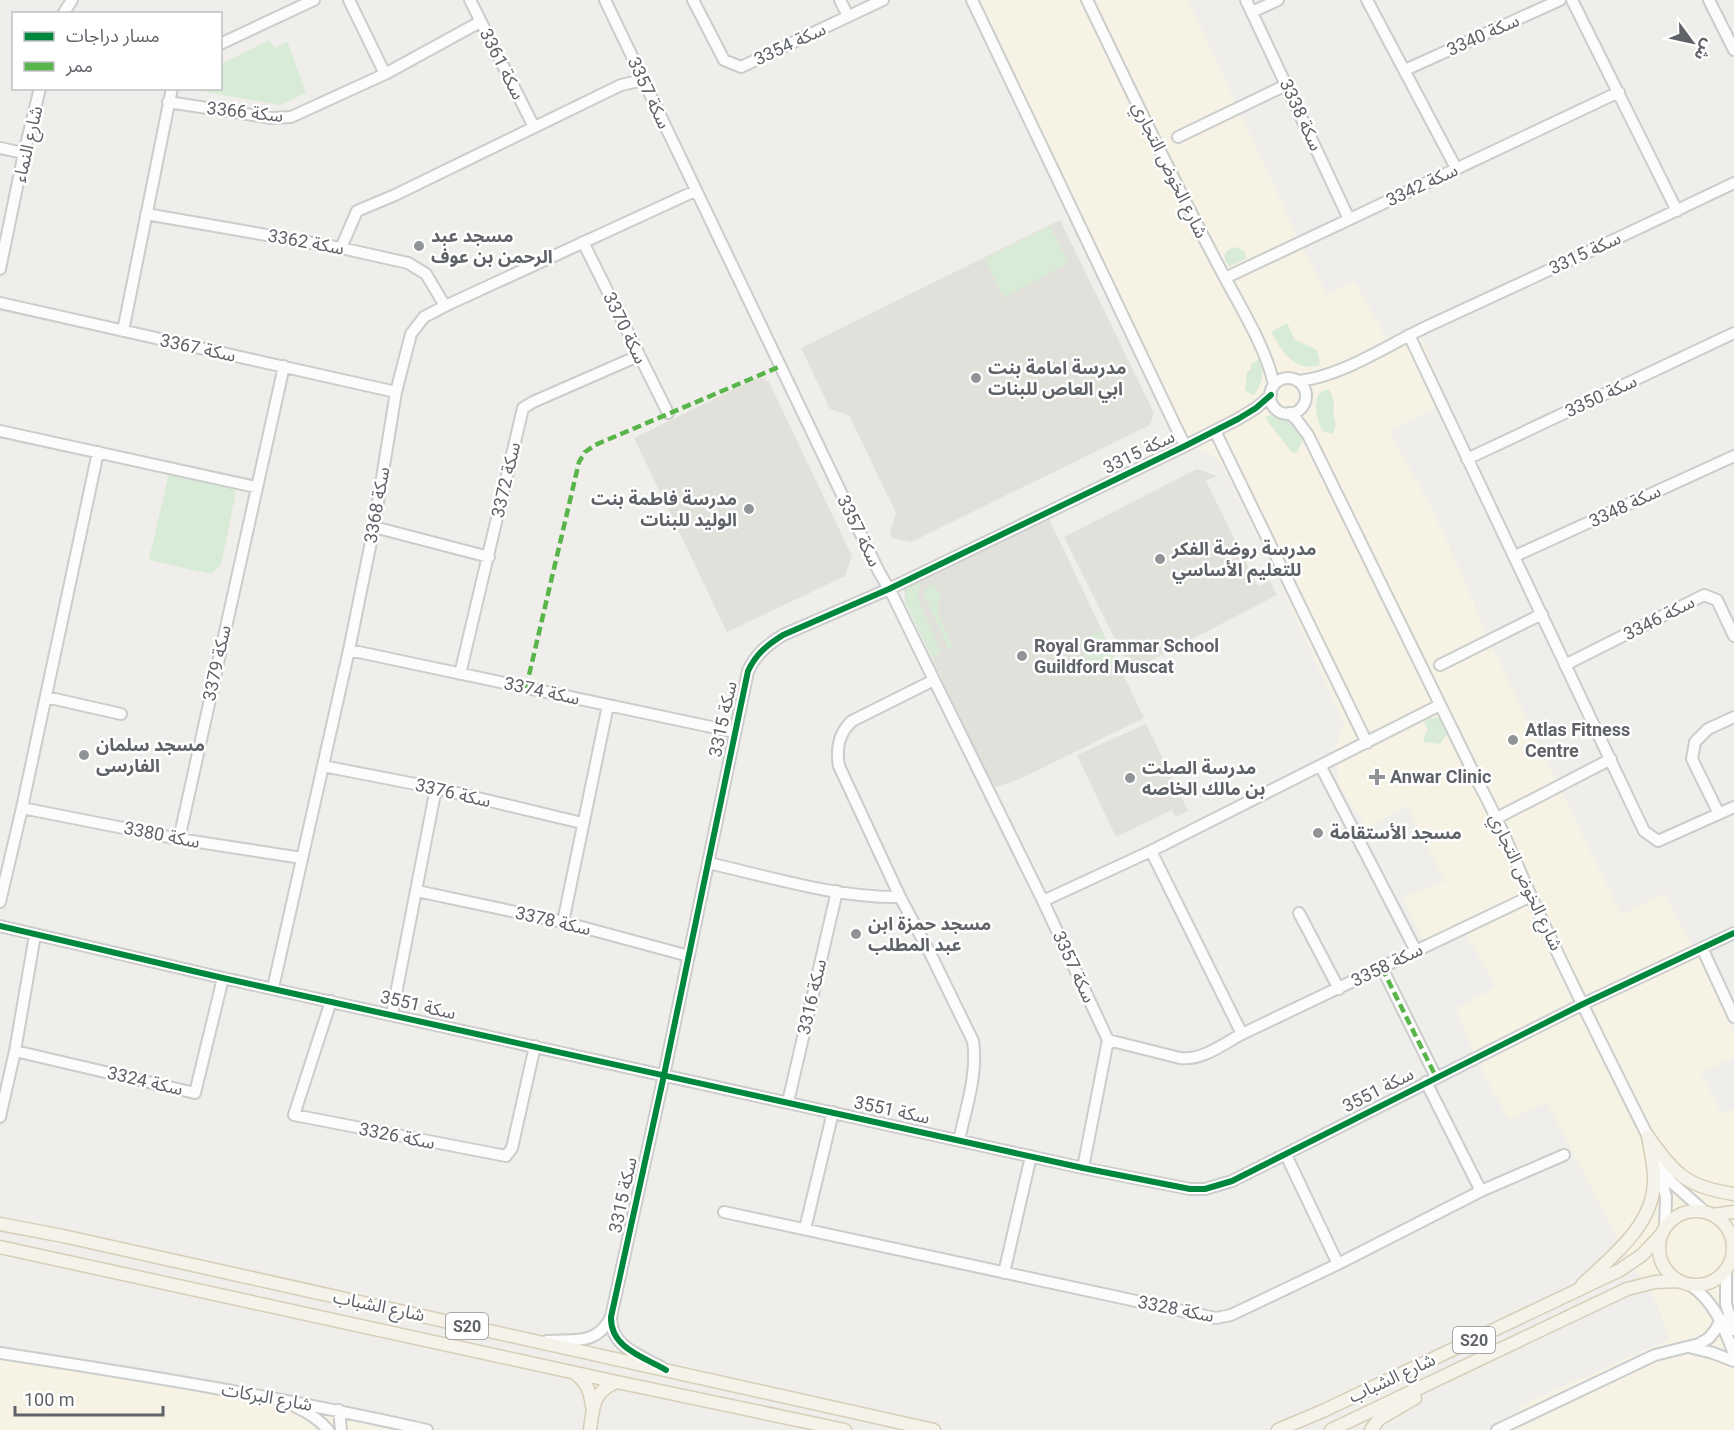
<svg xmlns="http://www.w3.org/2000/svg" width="1734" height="1430" font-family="Roboto,'Noto Sans Arabic',sans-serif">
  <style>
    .commercial { fill: #f7f3e4 }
    .education { fill: #e2e0da }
    .green { fill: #d8ebd6 }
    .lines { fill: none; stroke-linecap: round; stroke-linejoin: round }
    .minor-casing { stroke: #cbcccc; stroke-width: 14 }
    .major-casing { stroke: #d7ceb8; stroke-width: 15 }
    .minor { stroke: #fdfcfc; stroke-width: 10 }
    .major { stroke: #f4f2e9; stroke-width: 12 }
    .quiet { stroke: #58b549; stroke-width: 4.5; stroke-dasharray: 9 4.5; stroke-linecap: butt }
    .cycleway-casing { stroke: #fff; stroke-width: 10 }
    .cycleway { stroke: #00873e; stroke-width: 6 }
    .poi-dot { fill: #919496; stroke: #fff; stroke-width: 2 }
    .labels { text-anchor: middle; stroke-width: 5; stroke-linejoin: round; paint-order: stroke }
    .shield { fill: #fff; stroke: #8f9295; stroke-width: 1.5 }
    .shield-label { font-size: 16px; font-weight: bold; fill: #5f6368 }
    .street-label { font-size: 18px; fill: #5f6368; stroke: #fff }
    .poi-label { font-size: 18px; font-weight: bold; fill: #5f6368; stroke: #fff; text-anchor: start }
  </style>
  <rect width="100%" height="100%" fill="#efeeea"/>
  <path class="commercial" d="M967 0H1188L1296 234 1327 295 1354 281 1386 338 1416 324 1447 401 1389 431 1431 507 1463 577 1490 643 1621 915 1664 893 1709 977 1734 1033V1057L1701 1073 1721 1114 1734 1109V1430H1514L1521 1405 1670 1339 1657 1304 1615 1234 1547 1102 1509 1120 1479 1064 1456 1009 1496 987 1462 926 1432 941 1420 936 1403 898 1445 881 1407 805 1367 828 1340 787 1335 751 1344 723 1276 575 1225 470 1216 457 1200 449 1178 445Z
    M0 1354 429 1430H0Z"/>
  <path class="education" d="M1060 220 1154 413 1150 425 911 542 892 538 890 534 896 513 871 461 849 415 830 409 801 348Z
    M759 377 769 382 852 556 845 576 727 632 634 438Z
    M1197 469 1217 476 1206 481 1258 586 1270 581 1277 595 1131 671 1064 537Z
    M1048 517 1144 718 1022 778 993 788 905 601 904 589 906 584Z
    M1146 724 1188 811 1176 817 1172 810 1116 837 1077 755Z"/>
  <path class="green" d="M269 40 275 48 287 41 306 93 280 105 196 90 220 88 221 64Z
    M1050 226 1068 263 1004 298 985 259Z
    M1236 247 1244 251 1247 258 1229 267C1222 257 1223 250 1236 247Z
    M1287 323 1295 340 1317 350 1320 362 1318 366C1293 371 1281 350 1271 332Z
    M1260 359C1264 377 1263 380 1254 396L1245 390 1247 371 1251 370V364Z
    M1328 389C1339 403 1330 412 1336 424L1333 434 1322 431C1317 419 1309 393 1328 389Z
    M1271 415C1285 420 1297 424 1305 438L1296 453H1292C1283 440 1273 430 1265 417Z
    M169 473 230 487 236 491 221 565 211 574 149 560Z
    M918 580 921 584 917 596 919 602 941 652 932 658 905 601 908 588Z
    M932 584 941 595 937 607 939 616 953 647 949 649 924 594V591Z
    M1102 631 1117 663 1093 673 1078 641Z
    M1438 717 1442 720V726L1445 728 1447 734 1440 744 1424 742V736L1428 729 1424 722 1430 718Z"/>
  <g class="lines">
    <g class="minor-casing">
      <path id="minor" d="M349 0 385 74
        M470 0 534 127
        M605 0 879 572 893 596 934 680 1043 901 1108 1040 1083 1168
        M693 0 724 60 741 67 883 0
        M840 0 848 16
        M972 0 1185 446
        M1087 0C1129 86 1169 173 1214 257 1233 295 1266 345 1274 385
        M1246 0 1349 219
        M1367 0 1456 168
        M1572 0 1677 211
        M1709 0 1734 50
        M1252 12 1278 0
        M63 14 72 0
        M220 44 314 0
        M1405 70 1560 0
        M168 102 272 118 291 117 385 74 480 22
        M1178 137 1286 85
        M0 148 24 153
        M146 214 341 248 408 263 426 274 445 306
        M583 242 668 413
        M341 248 357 211 395 195 621 85 643 80
        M0 269 24 153 40 88
        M1225 278 1619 92
        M0 303 396 392
        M123 331 172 88
        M1409 335 1644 831 1658 841 1734 807
        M1270 396a18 18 0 1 1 36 0a18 18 0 1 1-36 0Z
        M1299 381C1343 376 1387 345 1428 326 1530 279 1632 232 1734 183
        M1289 413 1296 419 1308 435 1481 788C1504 830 1521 876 1542 920 1583 1008 1627 1094 1670 1181L1704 1211
        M0 431 256 487
        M1215 431 1367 743
        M1467 459 1734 333
        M374 527 489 557
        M1515 556 1734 456
        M349 650 735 732
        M1440 665 1542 614
        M1565 665 1704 595 1717 600 1734 636
        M460 674 523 408 533 402 638 356
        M934 680 852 721C838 734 836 749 839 766L900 897 932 957 973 1041C978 1074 966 1108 959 1140
        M46 697 121 714
        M323 766 436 788 582 823
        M1321 767 1416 951
        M22 808 179 839 302 858
        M1719 814 1692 759 1695 742 1708 729 1734 717
        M1497 818 1611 759
        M179 839 284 366
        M1151 851 1242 1034
        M708 863C771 877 836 898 900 897
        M417 891 563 922 689 956
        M1043 901 1151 851 1440 705
        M0 902 22 808 98 452
        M1299 913 1339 989
        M563 922 608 705
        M0 926 223 978 1083 1168 1190 1189H1205L1232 1181 1583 1004 1734 933
        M1702 948 1734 1017
        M1382 968 1436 1077
        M273 988 349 650 374 527 396 392 411 334 424 317 445 306 695 191
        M331 1001 294 1115 506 1156 512 1148 535 1046
        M392 1014 436 788
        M1108 1040 1180 1058C1202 1061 1223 1044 1242 1034L1531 896
        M15 1051 195 1093 223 978
        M1426 1082 1481 1191
        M788 1102 837 891
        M0 1117 15 1051 35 935
        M1286 1155 1338 1264
        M1660 1173 1666 1197 1665 1228
        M724 1212 1201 1315 1216 1318 1231 1315 1338 1264 1481 1191 1564 1155
        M805 1229 833 1112
        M1726 1271V1304L1734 1330
        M1004 1273 1031 1156
        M1689 1284C1715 1302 1723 1325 1734 1354
        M547 1341C575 1339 596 1346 611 1317
        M1689 1347 1713 1353 1734 1361
        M0 1353C143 1375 285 1398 427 1430
        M661 1367C639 1355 610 1346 611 1317L664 1075 748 671C756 654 767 645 783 635L889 589 1185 446 1238 419 1256 408 1271 395
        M296 1407C309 1413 319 1419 328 1430
        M339 1410 341 1430
        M1497 1430 1655 1355 1699 1344 1709 1338 1716 1329 1721 1319"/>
    </g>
    <g class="major-casing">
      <path id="major" d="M1649 1138C1676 1175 1687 1187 1734 1194
        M1659 1248a37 37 0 1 1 74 0a37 37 0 1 1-74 0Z
        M1713 1215 1734 1212
        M0 1224 63 1236 934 1430
        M0 1247 617 1382 845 1430
        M1582 1285C1611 1257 1653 1226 1654 1182 1655 1167 1650 1150 1648 1136
        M575 1373C587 1383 590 1391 592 1406
        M590 1430C593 1407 593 1391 617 1382
        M1278 1430 1325 1410 1620 1270 1642 1255 1661 1235
        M1331 1430 1627 1289 1655 1282 1679 1281
        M1371 1430 1379 1419 1415 1398"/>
    </g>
    <use href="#minor" class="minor"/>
    <use href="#major" class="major"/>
    <path class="quiet" d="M526 688 579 462 585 452 595 445 781 366
      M1382 968 1436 1077"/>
    <g class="cycleway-casing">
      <path id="cycleway" d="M0 926 223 978 1083 1168 1190 1189H1205L1232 1181 1583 1004 1734 933
        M666 1370C644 1357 610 1348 611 1317L664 1075 748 671C756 654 767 645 783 635L889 589 1185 446 1238 419 1256 408 1271 395"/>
    </g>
    <use href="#cycleway" class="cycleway"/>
  </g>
  <g class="poi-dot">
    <circle cx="419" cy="246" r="6"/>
    <circle cx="976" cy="378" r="6"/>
    <circle cx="749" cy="509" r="6"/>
    <circle cx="1160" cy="559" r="6"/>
    <circle cx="1022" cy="656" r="6"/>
    <circle cx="1513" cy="740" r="6"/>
    <circle cx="84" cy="755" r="6"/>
    <path d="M1374 768h6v6h6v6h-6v6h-6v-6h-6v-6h6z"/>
    <circle cx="1130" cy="778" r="6"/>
    <circle cx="1318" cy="833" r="6"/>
    <circle cx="856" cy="934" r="6"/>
  </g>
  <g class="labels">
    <g class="shield">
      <rect x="446" y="1313" width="42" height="26" rx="4.5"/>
      <rect x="1453" y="1327" width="42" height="26" rx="4.5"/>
    </g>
    <g class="shield-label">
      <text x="467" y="1332">S20</text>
      <text x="1474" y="1346">S20</text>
    </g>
    <g class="street-label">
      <text transform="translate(1483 35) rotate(-24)" y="6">سكة 3340</text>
      <text transform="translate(790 44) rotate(-25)" y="6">سكة 3354</text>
      <text transform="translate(502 64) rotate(63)" y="6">سكة 3361</text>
      <text transform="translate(649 93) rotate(65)" y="6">سكة 3357</text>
      <text transform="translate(245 112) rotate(6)" y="6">سكة 3366</text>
      <text transform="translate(1301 115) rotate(65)" y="6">سكة 3338</text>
      <text transform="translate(28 144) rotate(-77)" y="6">شارع النماء</text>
      <text transform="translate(1170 170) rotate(64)" y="6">شارع الخوض التجاري</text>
      <text transform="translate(1422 185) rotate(-25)" y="6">سكة 3342</text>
      <text transform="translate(306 242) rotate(10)" y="6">سكة 3362</text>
      <text transform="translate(1585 253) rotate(-25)" y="6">سكة 3315</text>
      <text transform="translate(625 328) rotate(64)" y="6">سكة 3370</text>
      <text transform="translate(198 348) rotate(12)" y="6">سكة 3367</text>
      <text transform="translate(1601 396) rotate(-25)" y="6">سكة 3350</text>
      <text transform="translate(1139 452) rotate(-26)" y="6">سكة 3315</text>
      <text transform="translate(506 480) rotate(-77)" y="6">سكة 3372</text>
      <text transform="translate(377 505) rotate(-80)" y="6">سكة 3368</text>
      <text transform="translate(1625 506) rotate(-25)" y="6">سكة 3348</text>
      <text transform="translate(859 531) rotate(64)" y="6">سكة 3357</text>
      <text transform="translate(1659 618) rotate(-27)" y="6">سكة 3346</text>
      <text transform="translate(217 663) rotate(-78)" y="6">سكة 3379</text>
      <text transform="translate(542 691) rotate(12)" y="6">سكة 3374</text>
      <text transform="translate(723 719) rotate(-78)" y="6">سكة 3315</text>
      <text transform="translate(453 793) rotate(13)" y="6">سكة 3376</text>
      <text transform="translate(162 835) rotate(11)" y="6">سكة 3380</text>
      <text transform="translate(1526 882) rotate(65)" y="6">شارع الخوض التجاري</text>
      <text transform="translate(553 921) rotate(13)" y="6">سكة 3378</text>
      <text transform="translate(1387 965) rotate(-26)" y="6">سكة 3358</text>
      <text transform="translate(1074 967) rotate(65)" y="6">سكة 3357</text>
      <text transform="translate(812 997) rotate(-77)" y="6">سكة 3316</text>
      <text transform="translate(418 1005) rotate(13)" y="6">سكة 3551</text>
      <text transform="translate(145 1081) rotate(13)" y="6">سكة 3324</text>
      <text transform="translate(1378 1090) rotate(-27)" y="6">سكة 3551</text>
      <text transform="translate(892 1110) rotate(12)" y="6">سكة 3551</text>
      <text transform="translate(397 1136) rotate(11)" y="6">سكة 3326</text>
      <text transform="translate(623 1195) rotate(-78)" y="6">سكة 3315</text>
      <text transform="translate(379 1306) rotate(12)" y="6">شارع الشباب</text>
      <text transform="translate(1176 1309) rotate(11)" y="6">سكة 3328</text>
      <text transform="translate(1392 1378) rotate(-25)" y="6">شارع الشباب</text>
      <text transform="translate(267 1397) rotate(10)" y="6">شارع البركات</text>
    </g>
    <g class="poi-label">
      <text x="431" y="242">مسجد عبد<tspan x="431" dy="21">الرحمن بن عوف</tspan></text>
      <text x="988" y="374">مدرسة امامة بنت<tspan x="988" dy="21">ابي العاص للبنات</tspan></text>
      <text x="737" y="505" text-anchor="end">مدرسة فاطمة بنت<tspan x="737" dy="21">الوليد للبنات</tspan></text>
      <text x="1172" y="555">مدرسة روضة الفكر<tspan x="1172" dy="21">للتعليم الأساسي</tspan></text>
      <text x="1034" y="652">Royal Grammar School<tspan x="1034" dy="21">Guildford Muscat</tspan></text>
      <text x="1525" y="736">Atlas Fitness<tspan x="1525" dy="21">Centre</tspan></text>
      <text x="96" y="751">مسجد سلمان<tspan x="96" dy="21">الفارسى</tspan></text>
      <text x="1142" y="774">مدرسة الصلت<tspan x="1142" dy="21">بن مالك الخاصه</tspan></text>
      <text x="1390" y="783">Anwar Clinic</text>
      <text x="1330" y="839">مسجد الأستقامة</text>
      <text x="868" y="930">مسجد حمزة ابن<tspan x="868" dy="21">عبد المطلب</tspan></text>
    </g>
  </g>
  <rect x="12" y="12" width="210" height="78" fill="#ffffff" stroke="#bfc1c3" stroke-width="1.5"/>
  <rect x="24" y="32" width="30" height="9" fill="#00873e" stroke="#bfc1c3" stroke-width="1.5"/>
  <text x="66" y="42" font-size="18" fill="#5f6368">مسار دراجات</text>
  <rect x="24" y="62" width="30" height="9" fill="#58b549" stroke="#bfc1c3" stroke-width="1.5"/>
  <text x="66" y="72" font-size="18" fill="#5f6368">ممر</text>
  <g transform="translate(1692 42) rotate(123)" stroke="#ffffff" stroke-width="4.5" paint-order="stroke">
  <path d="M0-4.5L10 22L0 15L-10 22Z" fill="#5f6368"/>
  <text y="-9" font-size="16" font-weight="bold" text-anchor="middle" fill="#5f6368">ش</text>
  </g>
  <path d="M15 1406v9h148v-9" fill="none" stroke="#5f6368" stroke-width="3"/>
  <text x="24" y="1406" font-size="18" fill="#5f6368" stroke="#ffffff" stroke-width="4.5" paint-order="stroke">100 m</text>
</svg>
